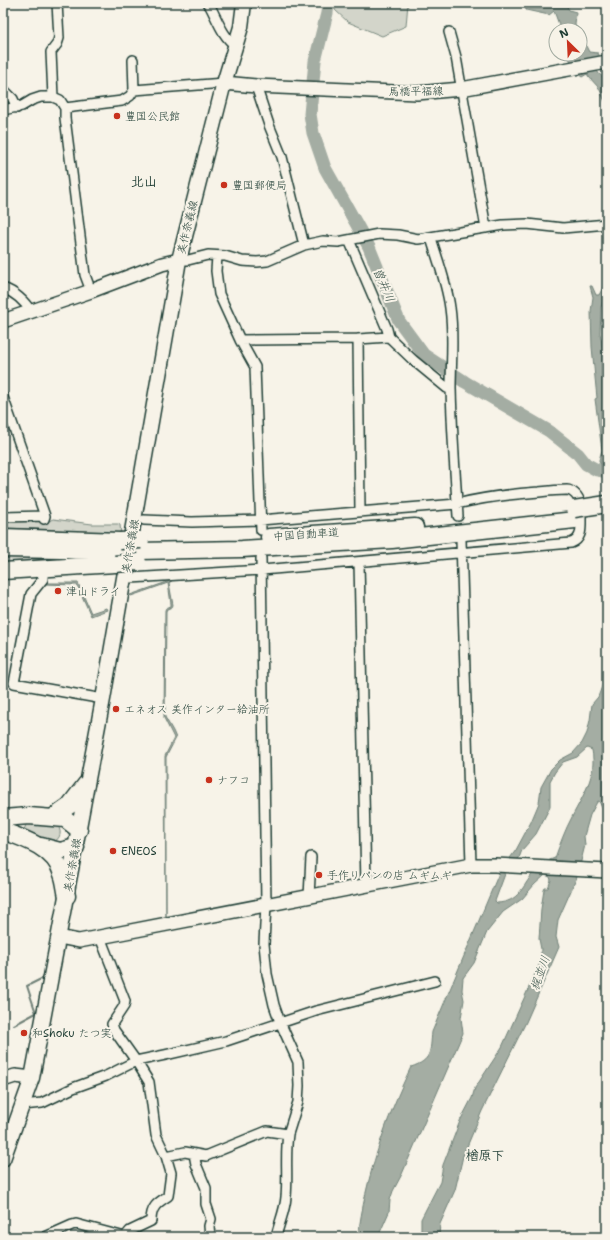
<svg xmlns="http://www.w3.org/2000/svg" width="610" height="1240" font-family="'Shantell Sans','Klee One',sans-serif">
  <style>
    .green { fill: #d3d5ca; stroke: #79897f }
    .water { fill: #a4ada3; stroke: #6f8077; fill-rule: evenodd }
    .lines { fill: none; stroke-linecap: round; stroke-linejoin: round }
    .stream { stroke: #6f8077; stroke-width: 2 }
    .river { stroke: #a4ada3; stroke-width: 13 }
    .street-tunnel { stroke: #cccfc4; stroke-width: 9; stroke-dasharray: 9 4.5; stroke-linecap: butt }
    .street-casing { stroke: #1f3d34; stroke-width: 12 }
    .secondary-casing { stroke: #1f3d34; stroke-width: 16 }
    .primary-casing { stroke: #1f3d34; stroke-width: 17 }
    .highway-casing { stroke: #1f3d34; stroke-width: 19 }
    .street { stroke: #f7f3e8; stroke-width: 9 }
    .secondary { stroke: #f7f3e8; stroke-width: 13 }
    .primary { stroke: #f7f3e8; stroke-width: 14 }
    .highway { stroke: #f7f3e8; stroke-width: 16 }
    .highway-bridge-casing { stroke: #1f3d34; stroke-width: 19; stroke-linecap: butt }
    .highway-bridge { stroke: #f7f3e8; stroke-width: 16 }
    .poi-dot { fill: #c8321e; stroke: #f7f3e8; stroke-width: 1.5 }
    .labels { text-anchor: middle; stroke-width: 4; stroke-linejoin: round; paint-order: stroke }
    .street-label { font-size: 11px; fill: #1f3d34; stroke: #f7f3e8 }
    .poi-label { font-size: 11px; fill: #1f3d34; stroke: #f7f3e8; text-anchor: start }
    .water-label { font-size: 12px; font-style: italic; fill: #405950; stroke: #f7f3e8 }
    .quarter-label { font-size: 13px; font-weight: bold; fill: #1f3d34; stroke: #f7f3e8 }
  </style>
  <rect width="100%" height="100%" fill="#f7f3e8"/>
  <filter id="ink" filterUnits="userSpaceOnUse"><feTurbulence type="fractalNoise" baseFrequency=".025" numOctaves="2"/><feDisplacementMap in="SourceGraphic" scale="8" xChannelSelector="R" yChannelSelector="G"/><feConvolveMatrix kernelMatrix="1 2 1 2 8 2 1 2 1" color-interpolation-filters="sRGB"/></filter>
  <g filter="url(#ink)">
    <path class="green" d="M335 3H408L406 26 382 36 348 22 335 10Z
      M39 518 41 521 42 529 3 528V519Z
      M53 519 92 524H118L120 525 121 534 92 533 45 529 47 522Z
      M3 555 102 557 3 567Z
      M27 822 58 826C63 834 59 841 50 843L24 830Z"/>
    <path class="water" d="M525 3H570V6L567 7 569 10 576 12 575 25 577 30H561L554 11 549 15 526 10Z
      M580 34 589 52 598 53 600 57 596 69 599 74 603 77 605 75 607 64V106L599 88 589 77 587 74 582 77C574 72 571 63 568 54H580Z
      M607 280V293L601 307 600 333 603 349 605 384 607 389V483L604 480 599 460 602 450 595 399 597 398 592 347 591 311 593 297 590 286H592L596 295H599Z
      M174 578V579L169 583 173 605 172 607 167 609 166 611 165 717 173 731 176 738 166 757V916L165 756 174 738 164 718 165 610 166 608 171 606V604L168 583 131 596 130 595 167 582Z
      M45 583H78L91 613 106 608 107 610 91 616 77 585 43 584Z
      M607 673V802L605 806 602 808 599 801 597 802 590 815 584 836 585 845 577 877 558 920 556 937 559 947 526 1022 482 1111 463 1156 455 1190 440 1224 439 1237H419L421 1230V1219L440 1182 443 1165 460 1121 472 1098 475 1088 502 1047 540 963 541 949 539 939 541 909 544 890 545 888H548L551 880 550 877 545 875 534 885 522 899 503 912 487 932 474 963 463 978 462 990 464 1000 461 1018 463 1033 402 1174 393 1191 390 1200 389 1212 378 1237H358C365 1180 386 1118 411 1067 432 1060 430 1052 432 1032L499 873 516 850 531 822 539 803 541 787 551 769 560 760 573 753 582 743 587 733 590 720 592 704 598 697ZM587 748 592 750C597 776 583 795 572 817 565 830 560 844 555 858 546 861 540 865 534 872 522 887 519 902 497 903L495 901 505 874 519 858 522 850 536 834 550 807V781L555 772 563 762 577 757Z"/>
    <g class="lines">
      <path class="stream" d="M14 1025 36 1013 27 986 43 978"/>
      <path class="river" d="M328 3 327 13 315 61 310 114 313 133 325 168 357 225 369 247 399 321 424 355 465 382 549 431 578 454 586 464 597 470 607 472"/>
      <path class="street-tunnel" d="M43 571 44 519"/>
      <g class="street-casing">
        <path id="street" d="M207 3 210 6C217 19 223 37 235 45
          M449 32 456 57 486 228
          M133 60 134 90 224 83
          M256 86 269 125 282 157 304 245
          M3 89 13 99 17 108
          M53 97 51 52 57 44 59 38 57 3
          M65 108 122 101 130 96 134 90
          M3 110 22 106 32 100 41 97H53L60 100 65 108V118L85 275 91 291
          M431 238C438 261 447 284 450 308 454 335 451 361 451 388 452 431 455 474 458 516
          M349 240 387 329 389 337
          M217 256 216 271 219 294 240 340
          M179 260H188L208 255 225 256 242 261 257 262 267 261 304 245 323 241 338 242 379 234 398 235 418 239 503 225 527 224 563 228 607 224
          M3 288C14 292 25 301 31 312
          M358 339 389 337 413 360 447 388 451 390
          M3 397 45 516 44 519
          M3 517 45 516
          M261 530 255 367 240 340 358 339 360 512
          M461 540 471 865
          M359 562 366 885
          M43 571V579L31 594 14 683 103 699
          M131 578 262 570 571 543C582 539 581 529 581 520 581 511 582 500 575 494 573 492 569 490 567 490 558 490 548 491 539 492 512 494 484 497 457 504L260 520 192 522 144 520
          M309 897 311 857
          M100 937 125 1001 124 1006 112 1024 114 1030 136 1061 149 1082 156 1135 166 1156 185 1152 206 1156 267 1131 288 1134 298 1102 299 1086 298 1062 280 1022 274 1005 267 974 264 944 266 904 261 558
          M23 1105 42 1103 73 1088 106 1076 136 1061 165 1055 226 1041 316 1011 435 981
          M194 1154 196 1164 206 1188V1204L211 1219 209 1226 210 1237
          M45 1237 72 1225 76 1224 125 1237 130 1231 151 1221C151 1207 157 1203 168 1196L171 1173 166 1156
          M276 1237C279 1223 285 1211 286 1197 288 1176 285 1155 288 1134"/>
      </g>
      <g class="secondary-casing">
        <path id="secondary" d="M224 83 256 86 417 93 461 89 607 62
          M3 321 91 291 162 264 179 260
          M59 937 79 941 100 937 471 865H495L607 871
          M3 1080 15 1076 32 1078"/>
      </g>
      <g class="primary-casing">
        <path id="primary" d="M3 1159 32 1078 103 699 179 260 224 83 241 27 244 3"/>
      </g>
      <g class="highway-casing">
        <path id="highway" d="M3 537 120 541
          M269 537 415 527
          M3 549 119 551
          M139 551 242 549 392 540 575 520
          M3 571 115 564
          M3 818 29 816 65 819 79 830
          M52 818 69 806 86 784
          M3 831C26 839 55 849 62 874 65 881 65 889 67 896
          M41 846 60 851 76 847"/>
      </g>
      <use href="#street" class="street"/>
      <use href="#secondary" class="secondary"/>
      <use href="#primary" class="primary"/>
      <use href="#highway" class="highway"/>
      <g class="highway-bridge-casing">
        <path id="highway-bridge" d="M574 509 607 504
          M120 541 141 540
          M115 564 138 562"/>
      </g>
      <use href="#highway-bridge" class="highway-bridge"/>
    </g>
  </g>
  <g class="poi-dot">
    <circle cx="117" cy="116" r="4"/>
    <circle cx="224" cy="185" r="4"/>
    <circle cx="58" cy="591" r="4"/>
    <circle cx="116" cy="709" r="4"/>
    <circle cx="209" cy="780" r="4"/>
    <circle cx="113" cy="851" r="4"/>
    <circle cx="319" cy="875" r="4"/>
    <circle cx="24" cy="1033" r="4"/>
  </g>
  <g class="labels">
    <g class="street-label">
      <text transform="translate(416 91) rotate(-1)" y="4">馬橋平福線</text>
      <text transform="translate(187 227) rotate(-76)" y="4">美作奈義線</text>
      <text transform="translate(306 534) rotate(-4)" y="4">中国自動車道</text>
      <text transform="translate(130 546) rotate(-80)" y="4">美作奈義線</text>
      <text transform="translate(72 865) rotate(-80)" y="4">美作奈義線</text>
    </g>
    <g class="poi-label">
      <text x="125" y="120">豊国公民館</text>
      <text x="232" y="189">豊国郵便局</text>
      <text x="66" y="595">津山ドライ</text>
      <text x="124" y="713">エネオス 美作インター給油所</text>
      <text x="217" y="784">ナフコ</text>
      <text x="121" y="855">ENEOS</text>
      <text x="327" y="879">手作りパンの店 ムギムギ</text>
      <text x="32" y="1037">和Shoku たつ実</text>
    </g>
    <g class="water-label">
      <text transform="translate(384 285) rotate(67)" y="4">曽井川</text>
      <text transform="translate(540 973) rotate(-71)" y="4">梶並川</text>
    </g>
    <g class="quarter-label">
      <text x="144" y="186">北山</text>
      <text x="485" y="1160">楢原下</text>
    </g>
  </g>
  <rect width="610" height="1240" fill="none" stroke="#f7f3e8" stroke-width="16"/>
  <rect x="8" y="8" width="594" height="1224" fill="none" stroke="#1f3d34" stroke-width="1.5" filter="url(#ink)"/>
  <g transform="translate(568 42) rotate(336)"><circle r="19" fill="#f7f3e8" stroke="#a1aaa0"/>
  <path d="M0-3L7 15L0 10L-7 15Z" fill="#c8321e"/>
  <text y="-6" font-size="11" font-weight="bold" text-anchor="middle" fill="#1f3d34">N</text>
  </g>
</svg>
